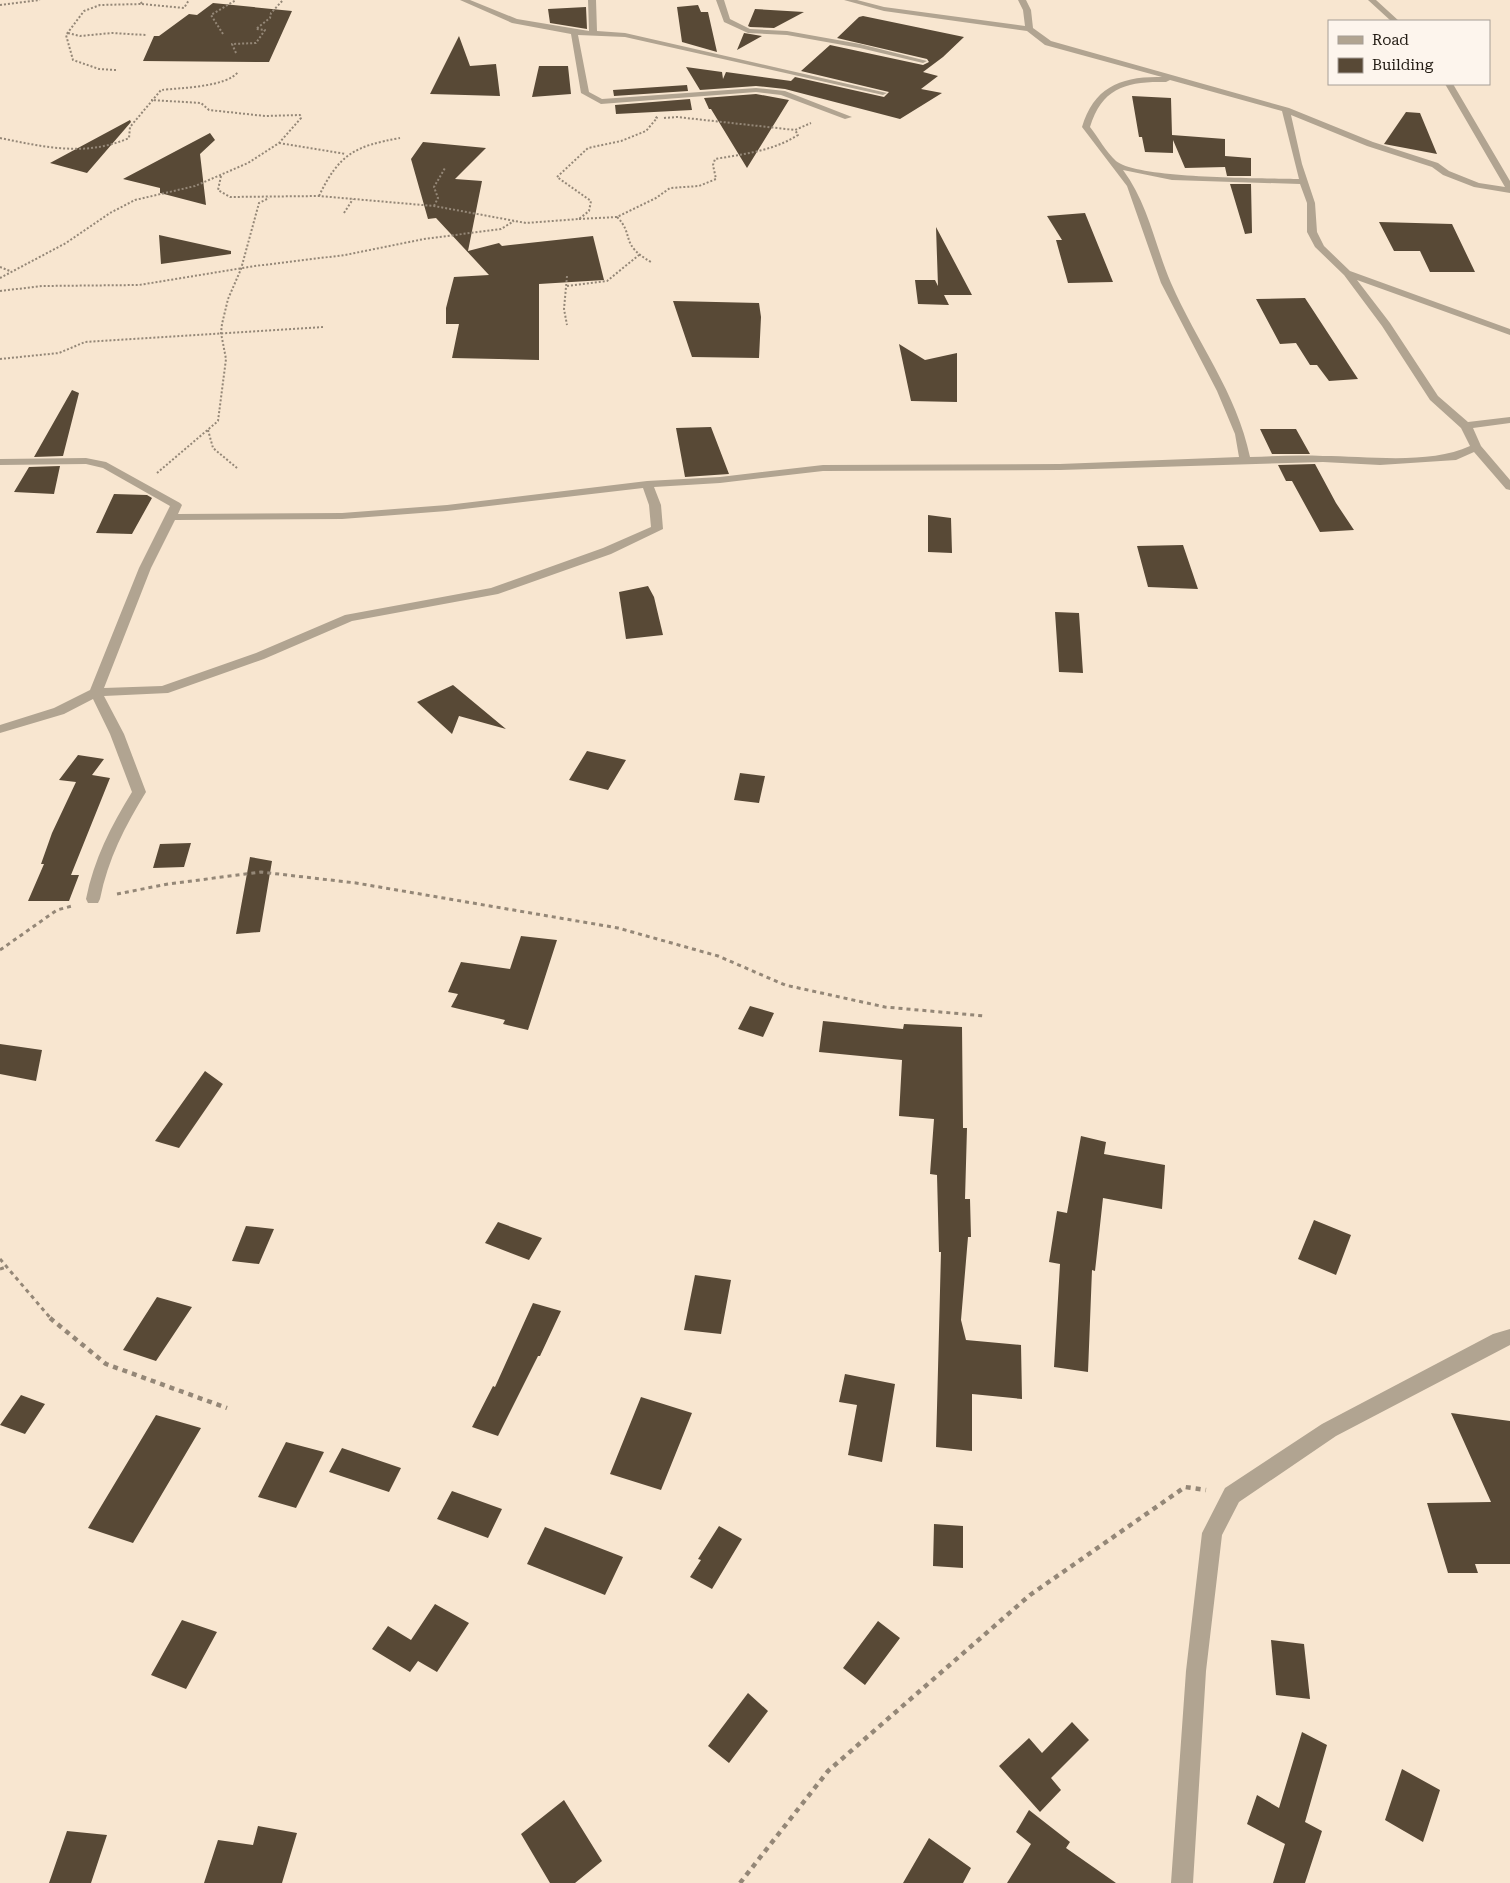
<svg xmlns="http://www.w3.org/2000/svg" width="1510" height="1883" font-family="'Roboto Serif',serif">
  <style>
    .building { fill: #584936 }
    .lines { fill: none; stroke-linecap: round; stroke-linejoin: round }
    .path-far2 { stroke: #948777; stroke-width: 2; stroke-dasharray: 2 2; stroke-linecap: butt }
    .path-far1 { stroke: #948777; stroke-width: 3; stroke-dasharray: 4 4; stroke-linecap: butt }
    .path { stroke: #948777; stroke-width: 4.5; stroke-dasharray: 5 5; stroke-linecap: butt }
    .minor { fill: #b1a491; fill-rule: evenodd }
  </style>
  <rect width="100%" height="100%" fill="#f8e6d0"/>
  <path class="building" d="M213 3 292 11 269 62 143 61 154 36H159L189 14 197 15Z
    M698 5 701 12H708L717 52 682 42 677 7Z
    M586 7 587 29 550 23 548 9Z
    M755 9 804 12 774 28 750 27 748 26Z
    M863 16 964 37 943 57 923 72 938 76 921 89 942 93 900 119 785 89 756 86 700 90 686 67 722 72 723 79 726 72 791 81 795 77 884 97 889 92 801 71 830 45 923 65 929 62 927 59 837 38 859 17Z
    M744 33 762 36 737 50Z
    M459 36 470 66 496 64 500 96 430 94Z
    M539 66H568L571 94 532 97Z
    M687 85 688 91 614 96 613 90Z
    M756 94 789 100 747 168 711 109H709L704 98Z
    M1132 96 1171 98 1172 135 1225 139V156L1251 158V176H1227L1225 167 1185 168 1173 140V153L1145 152 1142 137H1139Z
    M690 99 692 110 616 114 615 105Z
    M1406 112 1420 113 1437 154 1384 144Z
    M130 120 131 122 87 173 50 163Z
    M210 133 215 140 200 154 206 205 160 193V188L123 179Z
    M423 142 486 148 455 179 482 181 468 251 499 243 502 246 593 236 604 280 539 284V360L452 358 459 324H446V308L454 277 489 275 436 218 428 219 411 159Z
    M1230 184H1251L1252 233 1245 234Z
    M1085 213 1113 282 1068 283 1056 240H1062L1047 216Z
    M1379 222 1452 224 1475 272H1430L1420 251H1394Z
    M936 227 972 295H944L949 305 918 304 915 280H935L938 286Z
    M159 235 231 251V254L161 264Z
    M1305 298 1358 379 1329 381 1317 365H1310L1296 343 1280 344 1256 299Z
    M673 301 759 303 761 317 759 358 692 357Z
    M899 344 925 360 957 353V402L911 401Z
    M72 390 79 393 63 456 34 457Z
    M711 427 729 474 685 477 676 428Z
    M1260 429H1296L1310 454H1272Z
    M1315 464 1336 503 1354 530 1320 532 1292 481H1286L1278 465Z
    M60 466 54 494 14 492 29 467Z
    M114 494 147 495 152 498 132 534 96 533Z
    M928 515 951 518 952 553 928 552Z
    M1183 545 1198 589 1148 587 1137 546Z
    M648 586 654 597 663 635 626 639 619 592Z
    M1055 612 1079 613 1083 673 1059 672Z
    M453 685 506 729 459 716 452 734 417 702Z
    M587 751 626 760 608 790 569 780Z
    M78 755 104 759 92 775 110 778 71 875H79L69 901H28L44 864H41L52 833 76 782 59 780Z
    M740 773 765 776 759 803 734 800Z
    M191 843 184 867 153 868 160 844Z
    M250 857 272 861 260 932 236 934Z
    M521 936 557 940 528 1030 503 1024 505 1020 451 1007 458 994 448 992 461 962 510 969Z
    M750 1006 774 1013 763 1037 738 1029Z
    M823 1021 903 1029 904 1024 962 1027 963 1128H967L965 1199H970L971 1237H968L961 1320 966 1340 1021 1345 1022 1399 972 1394V1451L936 1447 941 1252H939L937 1175 930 1174 934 1119 899 1116 902 1060 819 1052Z
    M0 1044 42 1050 36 1081 0 1074Z
    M205 1071 223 1084 179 1148 155 1141Z
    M1081 1136 1106 1142 1104 1154 1165 1165 1162 1209 1103 1198 1095 1271 1092 1270 1088 1372 1054 1367 1060 1264 1049 1262 1057 1211 1067 1213Z
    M1314 1220 1351 1235 1336 1275 1298 1259Z
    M498 1222 542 1238 529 1260 485 1243Z
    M246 1226 274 1229 259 1264 232 1261Z
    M695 1275 731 1280 721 1334 684 1330Z
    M157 1297 192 1307 156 1361 123 1350Z
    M533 1303 561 1311 540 1356H538L498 1436 472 1427 493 1386 495 1387Z
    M845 1374 895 1384 882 1462 848 1455 857 1405 839 1402Z
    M21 1395 45 1404 25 1434 0 1425Z
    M641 1397 692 1413 661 1490 610 1474Z
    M1451 1413 1510 1421V1564H1475L1478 1573H1448L1427 1503 1491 1502Z
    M156 1415 201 1428 133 1543 88 1528Z
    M286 1442 324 1452 296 1508 258 1497Z
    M342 1448 401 1468 389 1492 329 1472Z
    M452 1491 502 1509 488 1538 437 1519Z
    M934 1524 963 1526V1568L933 1566Z
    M719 1526 742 1539 712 1589 690 1577 701 1560 698 1559Z
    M545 1527 623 1557 605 1595 527 1564Z
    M435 1604 469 1623 437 1672 418 1661 410 1672 372 1649 388 1626 411 1640Z
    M182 1620 217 1632 186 1689 151 1675Z
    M878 1621 900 1638 865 1685 843 1668Z
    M1271 1640 1304 1644 1310 1699 1276 1695Z
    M748 1693 768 1711 729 1763 708 1746Z
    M1072 1722 1089 1740 1051 1778 1061 1790 1040 1812 999 1766 1029 1738 1042 1753Z
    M1302 1732 1327 1745 1305 1822 1322 1831 1305 1883H1273L1285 1844 1247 1824 1257 1795 1279 1808Z
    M1402 1769 1440 1790 1423 1842 1385 1820Z
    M564 1800 602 1861 575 1883H550L521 1834Z
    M1029 1810 1070 1842 1066 1848 1116 1883H1007L1031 1844 1016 1832Z
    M258 1826 297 1833 282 1883H204L218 1840 253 1845Z
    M67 1831 107 1835 91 1883H49Z
    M929 1838 971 1868 963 1883H903Z"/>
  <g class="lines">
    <path class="path-far2" d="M142 4 184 8 189 0
      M0 5 40 0
      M68 33 80 36 112 33 146 35
      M223 34 211 15 236 0
      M236 53 232 44 256 43 265 30 256 29 270 18 271 13 283 0
      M116 70 99 69 73 60 66 35 84 11 100 5 142 4 140 0
      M664 118 677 117 795 130 811 123
      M0 138C44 147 86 157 129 138L130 127 161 90C179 88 227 87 238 72
      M279 143 346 154
      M221 176 218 190 230 197 319 196 434 206 526 223 579 219 589 211 591 201 557 177 588 148 621 141 646 131 657 118 655 116
      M319 196C339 154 355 146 400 138
      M434 206 438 198 434 187 445 168
      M344 213 353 199
      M617 217C635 235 619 244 651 262
      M579 219 617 217 656 198 670 188 699 186 716 179 713 165 715 159C744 154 773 151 798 135L795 130
      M0 267 10 271
      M567 276 564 309 567 325
      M0 278 66 243 110 213 135 200 195 186 248 163 279 143 301 118 300 115 265 116 209 110 201 103 151 100
      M567 286 607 281 639 255
      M0 291 42 286 139 285 255 266 345 255 424 239 501 229 514 221
      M0 359 59 353 85 342 323 327
      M208 430 213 448 237 468
      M157 473 218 421 226 359 221 333 222 324 228 299 241 269 259 203 269 198"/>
    <path class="path-far1" d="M117 894 168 884 261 872 356 883 618 928 718 956 785 985 885 1007 985 1016
      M0 950 57 910 72 906
      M0 1259 52 1320
      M0 1269 6 1267"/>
    <path class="path" d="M50 1318 106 1364 227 1408
      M740 1883 828 1771 1030 1595 1185 1487 1206 1490"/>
    <path class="minor" d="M460 0H470L517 19 589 31 588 0H596L597 31 625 33 887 93 883 95 625 37 578 35 589 92 602 99 756 88 785 91 852 117 845 119 781 95 756 92 601 104 581 93 571 34 512 23Z
      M716 0H724L730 19 750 29 787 31 860 44 927 61 923 63 860 48 787 35 748 33 724 22Z
      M844 0H857L884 7 1025 26 1023 10 1018 0H1026L1031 10 1033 28 1051 41 1289 108 1373 142 1438 163 1449 171 1479 183 1505 187 1445 84H1453L1510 181V193L1474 187 1443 175 1432 167 1367 146 1291 115 1302 164 1315 203 1317 232 1324 246 1350 271 1510 329V335L1357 280 1390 323 1438 396 1468 422 1510 417V423L1473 428 1481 446 1510 480V490L1506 489 1474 452 1456 460 1380 465 1323 462 1060 470 823 471 720 483 654 487 661 505 663 529 611 554 498 594 352 621 264 659 168 693 104 696 124 734 146 792C125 826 108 859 100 899L98 903H88L86 899C94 859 111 826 132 792L110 734 93 699 64 714 0 733V725L54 708 90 690 139 568 170 506 103 468 86 464 0 465V459L86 458 106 462 180 503 182 505 178 514 342 513 447 505 647 481 720 477 823 465 1060 464 1239 457 1235 434 1217 391 1161 283 1127 186 1082 127C1094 87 1121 76 1162 77L1045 45 1027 31 884 11ZM1170 80 1282 111 1299 179C1265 178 1137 179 1116 161 1106 152 1098 137 1090 127 1102 87 1128 81 1166 82ZM1123 170 1172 180 1300 184 1307 203V232L1315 247 1344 275 1382 326 1430 400 1461 428 1470 446C1430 465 1367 456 1323 456 1298 455 1274 456 1250 457 1237 393 1196 341 1171 283 1155 246 1148 203 1123 170ZM643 488 649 505 651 527 603 548 491 588 345 615 256 653 162 686 104 688 151 568 175 520 342 519 447 511Z
      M1368 0H1376L1399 21H1391Z
      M1510 1329V1345L1336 1436 1239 1502 1222 1535 1206 1671 1193 1883H1171L1186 1671 1202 1533 1225 1488 1322 1424 1493 1334Z"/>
  </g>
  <rect x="1328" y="20" width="162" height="65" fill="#fdf5ed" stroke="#a69e96"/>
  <rect x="1338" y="36" width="25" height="8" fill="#b1a491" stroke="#a69e96"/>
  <text x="1372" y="45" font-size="15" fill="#231c14">Road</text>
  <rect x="1338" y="58" width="25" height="15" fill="#584936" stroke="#a69e96"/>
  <text x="1372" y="70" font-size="15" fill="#231c14">Building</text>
</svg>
